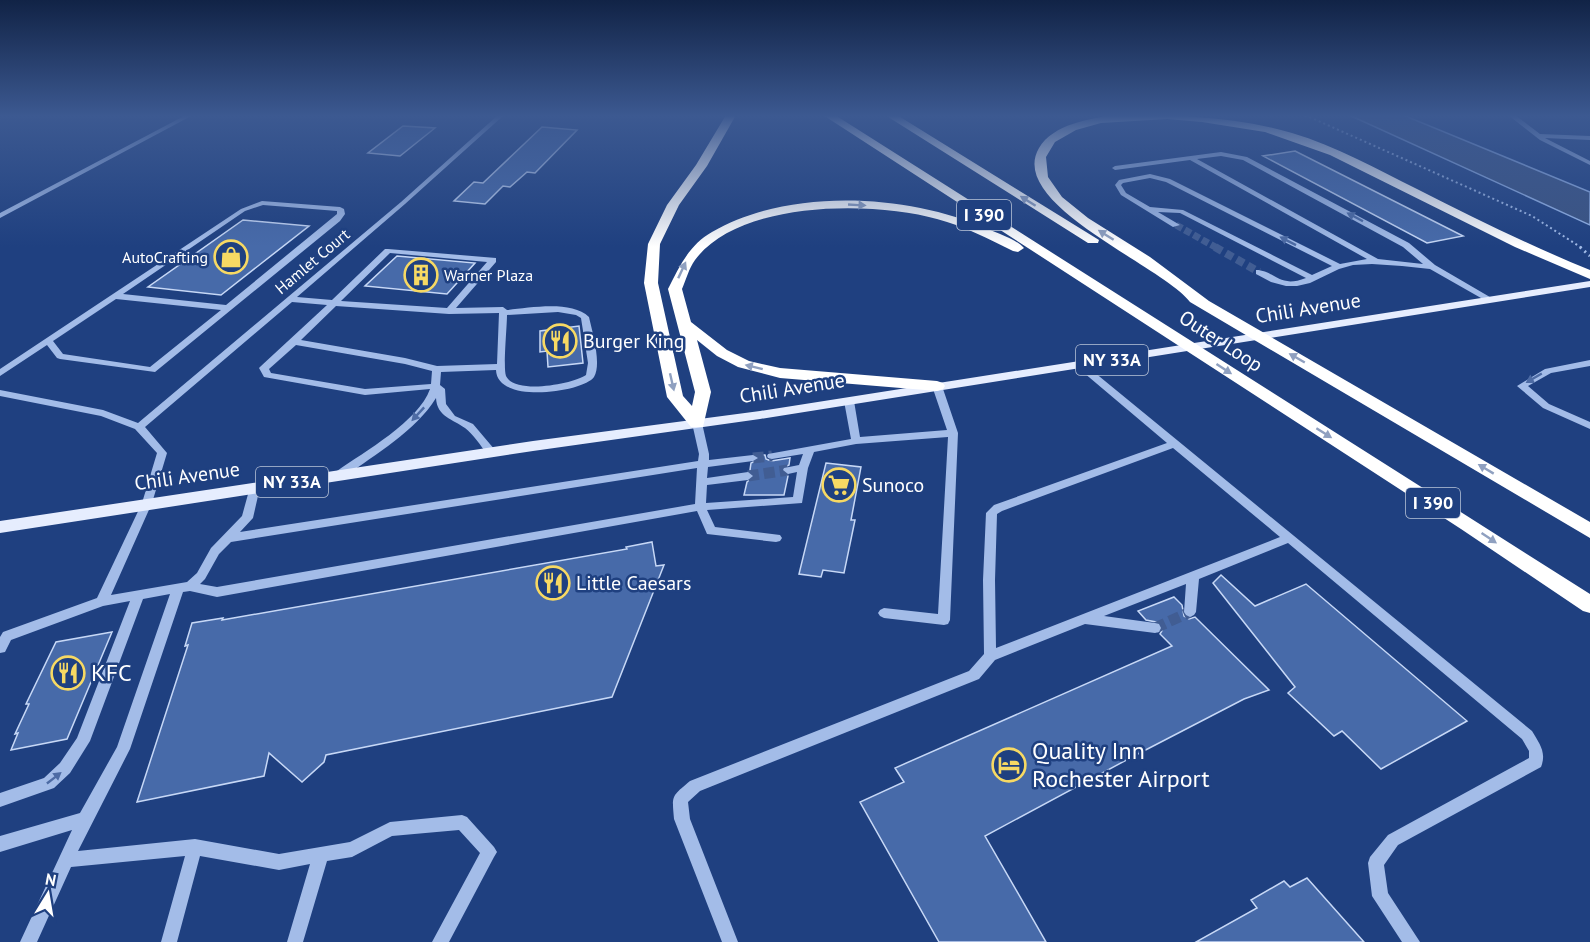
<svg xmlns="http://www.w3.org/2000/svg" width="1590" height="942" font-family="'PT Sans',sans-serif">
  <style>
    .water { fill: #3a5382; stroke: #97b6ea; stroke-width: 1.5 }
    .building { fill: #476aa9; stroke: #c7d8f6; stroke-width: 1.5 }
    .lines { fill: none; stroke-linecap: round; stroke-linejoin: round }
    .minor-tunnel-far2 { stroke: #415d93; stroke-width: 7; stroke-dasharray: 7 3; stroke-linecap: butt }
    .minor-tunnel-far1 { stroke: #415d93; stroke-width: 8; stroke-dasharray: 8 4.5; stroke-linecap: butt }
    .minor-tunnel { stroke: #415d93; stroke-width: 11; stroke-dasharray: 11 5; stroke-linecap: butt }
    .path-far1 { stroke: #a3bce8; stroke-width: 2; stroke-dasharray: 2 3; stroke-linecap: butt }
    .path { stroke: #a3bce8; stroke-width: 3; stroke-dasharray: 2 4; stroke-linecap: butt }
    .minor { fill: #a3bce8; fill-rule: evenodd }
    .major { fill: #e6edfe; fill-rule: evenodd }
    .highway { fill: #fff; fill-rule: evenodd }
    .oneway { fill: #8fa0c0 }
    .oneway2 { fill: #4d6ba4 }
    .labels { text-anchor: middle; stroke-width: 5; stroke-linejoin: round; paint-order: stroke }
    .far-poi-label { font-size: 16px; fill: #fff; stroke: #1f4080; text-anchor: end }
    .far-street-label { font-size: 16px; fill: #fff; stroke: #1f4080 }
    .shield { fill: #1f4080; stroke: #bcc6d9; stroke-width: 1.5 }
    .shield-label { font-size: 18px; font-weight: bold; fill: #fff }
    .street-label { font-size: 20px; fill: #fff; stroke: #1f4080 }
    .poi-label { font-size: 20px; fill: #fff; stroke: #1f4080; text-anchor: start }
    .near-poi-label { font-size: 24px; fill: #fff; stroke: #1f4080; text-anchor: start }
  </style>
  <rect width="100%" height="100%" fill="#1f4080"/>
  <path class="water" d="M1349 115H1403L1590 192V225Z"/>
  <path class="building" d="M403 126 435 128 400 156 368 153Z
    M542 127 577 130 535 173 527 172 510 187 503 186 485 204 454 201 474 182 483 183Z
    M1295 151 1463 236 1427 243 1263 156Z
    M243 220 309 226 221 295 148 287Z
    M397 256 475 263 447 294 365 286Z
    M579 326 583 363 548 367 547 351 540 352V331Z
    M757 455H765L766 459 771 461 790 458 789 465 781 469 788 476 784 495H744L747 482 755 476 750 470 751 463 760 459Z
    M826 463 861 467 851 520H855L844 573 823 570 821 577 799 574Z
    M652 542 656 566 664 565 612 697 326 755 324 762 302 782 269 753 264 776 137 802 188 645 185 646 192 623 223 618 222 620 627 549 626 547Z
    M1221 575 1255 606 1306 584 1467 721 1381 769 1342 731 1334 736 1288 693 1295 687 1213 583Z
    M1174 597 1182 605 1184 616 1189 619 1195 617 1269 690 1244 699 1132 757 985 836 1046 942H939L860 802 904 782 895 768 1172 646 1160 634 1163 629 1161 623 1146 620 1138 611Z
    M112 632 67 739 11 750 18 733 15 734 29 704H26L56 642Z
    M1307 878 1364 942H1196L1257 908 1251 900 1284 881 1290 887Z"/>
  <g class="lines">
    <path class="minor-tunnel-far2" d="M1176 225 1217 248"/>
    <path class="minor-tunnel-far1" d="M1215 247 1259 272"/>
    <path class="minor-tunnel" d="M753 458 772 456
      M748 476 788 470
      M1155 628 1190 612"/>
    <path class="path-far1" d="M1305 115 1532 216 1582 248"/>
    <path class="path" d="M1580 247 1590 256"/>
    <path class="minor" d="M186 115H193L0 218V213Z
      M498 115H504L405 204 297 297 332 300 385 249H388L496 258V262L456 308 503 307 507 310C530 308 571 300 589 317 592 331 602 364 594 377 584 392 497 405 496 370L441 372 440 385 445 389 446 404 455 416 473 424 495 450 496 452 495 454H487C481 446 473 434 465 428 453 419 437 417 436 398 415 432 376 453 345 477H337L336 474 337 471C364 452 419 421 430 389L365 395 264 377 259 368 261 366 327 305 292 302 145 427 167 453 152 503 111 595 187 582 197 573 211 548 242 516 250 487 255 483 260 487 253 518 240 532 698 461 699 454 692 423 697 420 702 423 709 454V460L753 455 758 458 753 461 708 467 707 478 748 472 753 476 748 480 707 485 706 503 793 497 797 472 788 474 783 470 784 468 799 465 803 454 772 459 768 458 767 456 768 454 851 439 844 401 849 398 854 401 860 437 947 430 932 386 937 383 942 386 958 433 950 620 948 624 944 625 884 618 880 616 878 613 880 610 884 608 938 614 948 437 856 444 814 452 808 468 802 503 707 510 715 527 780 535 782 538 780 541 776 542 707 534 697 511 217 597 190 591 183 592 130 749 78 851 195 839 279 854 350 842 390 822 462 815 467 817 494 847 497 852 494 857 449 942H432L480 853 459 830 392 836 352 857 327 861 303 942H287L310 864 279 870 200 856 177 942H161L185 856 71 867 37 942H20L72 830 0 852V836L80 813 117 747 170 594 143 599 90 741 70 773 54 788 0 807V793L44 778 60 763 77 738 130 601 103 606 11 640 5 652 0 653V637L3 632 97 598 142 503 157 453 135 429 101 416 0 396V390L103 410 138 423 401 202ZM390 253 487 262 447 308 341 301ZM336 306 449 314 499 313 497 364 437 366 405 358 301 340ZM558 312 576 315 581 318 588 363 586 375C573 384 515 395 506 376 503 368 507 327 507 315ZM296 345 405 364 432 371 431 384 365 389 271 373 269 369ZM697 468 695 504 217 587 200 584 205 579 219 554 231 542Z
      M1508 115H1515L1540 134 1590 136V140L1545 138 1590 161V165L1540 140Z
      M1221 152 1247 157 1409 243 1435 265 1495 300 1494 302H1488L1430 269 1402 266 1372 264 1353 265 1339 269 1310 283 1297 286H1286L1271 282 1256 274V270C1275 270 1278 289 1306 278L1180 213 1158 212 1180 225 1173 227 1121 195 1115 185 1119 180 1150 174 1170 179 1340 264 1367 259 1190 160 1115 170 1112 168 1115 166ZM1221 156 1243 160 1403 247 1423 264 1378 259 1197 159ZM1150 178 1166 182 1332 266 1312 275 1183 210 1150 207 1126 193 1121 185 1123 183Z
      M262 201 340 207 344 209 345 214 340 221 155 372 60 359 57 358 47 345 0 376V369L241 209ZM263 205 337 211V214L226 305 123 294 245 211ZM116 299 221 310 150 367 63 354 53 341Z
      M1590 360V366L1551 373 1528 386 1549 404 1590 422V429L1543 408 1517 386 1545 369Z
      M1080 362 1083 363 1532 731C1539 743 1547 752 1541 767L1398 845 1384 865 1388 893 1420 942H1402L1372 896 1368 863 1370 857 1388 835 1529 758V751L1522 739 1288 543 1199 579 1196 612 1194 615 1190 617 1186 615 1184 612 1186 584 1104 616 1155 623 1159 624 1161 628 1159 632 1155 633 1085 624 995 660 979 679 700 791 688 802 690 819 738 942H722L674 819C672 795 671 797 690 781L969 671 984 654 983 580 986 513 994 505 1167 443 1077 367 1075 365ZM1173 448 1280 537 996 648 995 580 997 514 1002 511Z"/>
    <path class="major" d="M1590 281V287L760 419 533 451 0 533V521L533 441 760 411Z"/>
    <path class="highway" d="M726 115H736L707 166 679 205 660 244 658 283 683 396 692 406 695 392 668 289C679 267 689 245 712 232 790 187 908 194 988 229 999 234 1016 239 1024 248L1018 252 1013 251C989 239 964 226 937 219 873 201 739 200 695 260 689 268 686 280 682 289L691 322 727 350 749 361 780 368 937 381 943 383 945 386 943 389 937 391 780 378 738 367 717 356 697 340 711 392 703 427H691L667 397 644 283 648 244 667 205 696 165Z
      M823 115H835L1590 594V613L1583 611 1461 529Z
      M885 115H897L1099 240 1098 243H1088Z
      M1117 115C1177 115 1234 116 1292 133 1336 146 1377 169 1417 189 1474 218 1531 246 1590 270V279L1515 247 1330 155 1265 132 1202 122 1167 119 1101 123 1076 130 1055 142 1046 157 1048 177 1062 197 1088 218 1150 257 1209 301 1590 522V538L1190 302C1163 266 1006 204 1039 148 1053 124 1091 118 1117 115Z"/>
  </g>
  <defs><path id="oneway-solid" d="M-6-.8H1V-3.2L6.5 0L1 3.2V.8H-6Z" transform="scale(1.5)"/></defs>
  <g class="oneway">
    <use href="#oneway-solid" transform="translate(1028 201) rotate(-148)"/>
    <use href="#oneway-solid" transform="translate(857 205) rotate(3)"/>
    <use href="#oneway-solid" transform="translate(1106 235) rotate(-148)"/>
    <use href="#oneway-solid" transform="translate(682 270) rotate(-65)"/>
    <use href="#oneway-solid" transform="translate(1297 358) rotate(-150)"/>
    <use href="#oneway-solid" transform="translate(754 367) rotate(-166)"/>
    <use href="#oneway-solid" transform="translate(1224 369) rotate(33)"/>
    <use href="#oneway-solid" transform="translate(672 382) rotate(77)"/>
    <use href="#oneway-solid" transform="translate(1324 433) rotate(32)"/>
    <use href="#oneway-solid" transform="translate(1486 469) rotate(-149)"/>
    <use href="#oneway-solid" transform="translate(1489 538) rotate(34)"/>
  </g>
  <g class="oneway2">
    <use href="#oneway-solid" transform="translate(1355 217) rotate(-152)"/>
    <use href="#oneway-solid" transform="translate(1288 241) rotate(-153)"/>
    <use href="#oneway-solid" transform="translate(1534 378) rotate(150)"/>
    <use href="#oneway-solid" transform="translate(418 414) rotate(133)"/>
    <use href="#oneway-solid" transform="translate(54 778) rotate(-38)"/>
  </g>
  <linearGradient id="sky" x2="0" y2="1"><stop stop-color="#112346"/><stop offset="0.47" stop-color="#3c5991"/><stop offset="1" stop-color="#3c5991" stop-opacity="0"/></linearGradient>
  <rect width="1590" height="247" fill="url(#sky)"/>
  <defs>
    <g id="shop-ring" transform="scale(1.725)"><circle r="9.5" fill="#1f4080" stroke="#f7d963" stroke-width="1.5"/><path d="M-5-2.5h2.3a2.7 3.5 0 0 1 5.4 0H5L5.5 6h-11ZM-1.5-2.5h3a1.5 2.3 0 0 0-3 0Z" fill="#f7d963"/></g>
    <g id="building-ring" transform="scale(1.725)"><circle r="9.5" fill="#1f4080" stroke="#f7d963" stroke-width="1.5"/><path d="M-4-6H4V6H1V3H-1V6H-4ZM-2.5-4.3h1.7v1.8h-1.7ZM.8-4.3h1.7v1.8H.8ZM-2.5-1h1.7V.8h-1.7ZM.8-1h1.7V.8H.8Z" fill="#f7d963"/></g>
    <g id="restaurant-ring" transform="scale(1.725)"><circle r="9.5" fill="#1f4080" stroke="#f7d963" stroke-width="1.5"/><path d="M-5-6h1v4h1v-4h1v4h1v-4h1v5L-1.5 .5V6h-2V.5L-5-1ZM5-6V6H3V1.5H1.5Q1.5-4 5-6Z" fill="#f7d963"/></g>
    <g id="supermarket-ring" transform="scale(1.725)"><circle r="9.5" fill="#1f4080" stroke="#f7d963" stroke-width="1.5"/><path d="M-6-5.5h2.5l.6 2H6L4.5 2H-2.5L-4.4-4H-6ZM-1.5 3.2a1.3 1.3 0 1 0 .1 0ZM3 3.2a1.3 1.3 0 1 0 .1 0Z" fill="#f7d963"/></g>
    <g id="hotel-ring" transform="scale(1.725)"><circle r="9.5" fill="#1f4080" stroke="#f7d963" stroke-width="1.5"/><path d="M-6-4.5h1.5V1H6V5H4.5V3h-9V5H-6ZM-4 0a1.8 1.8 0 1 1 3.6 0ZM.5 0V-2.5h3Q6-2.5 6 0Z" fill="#f7d963"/></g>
  </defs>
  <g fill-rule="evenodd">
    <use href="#shop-ring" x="231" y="257"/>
    <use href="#building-ring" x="421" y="275"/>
    <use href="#restaurant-ring" x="560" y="341"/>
    <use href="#supermarket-ring" x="839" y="485"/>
    <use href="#restaurant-ring" x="553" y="583"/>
    <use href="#restaurant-ring" x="68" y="673"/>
    <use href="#hotel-ring" x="1009" y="765"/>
  </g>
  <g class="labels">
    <g class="far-poi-label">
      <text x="208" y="263">AutoCrafting</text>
      <text x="444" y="281" text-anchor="start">Warner Plaza</text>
    </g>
    <g class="far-street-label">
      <text transform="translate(312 261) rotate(-40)" y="6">Hamlet Court</text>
    </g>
    <g class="shield">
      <rect x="957" y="200" width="54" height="30" rx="4.5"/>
      <rect x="1076" y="345" width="72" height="30" rx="4.5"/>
      <rect x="256" y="467" width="72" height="30" rx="4.5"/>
      <rect x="1406" y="488" width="54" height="30" rx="4.5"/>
    </g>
    <g class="shield-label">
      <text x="984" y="221">I 390</text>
      <text x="1112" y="366">NY 33A</text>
      <text x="292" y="488">NY 33A</text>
      <text x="1433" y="509">I 390</text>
    </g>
    <g class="street-label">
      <text transform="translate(1308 308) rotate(-9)" y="7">Chili Avenue</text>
      <text transform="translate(1221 341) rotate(33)" y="7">Outer Loop</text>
      <text transform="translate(792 388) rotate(-9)" y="7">Chili Avenue</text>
      <text transform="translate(187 476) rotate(-8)" y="7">Chili Avenue</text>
    </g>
    <g class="poi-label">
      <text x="583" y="348">Burger King</text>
      <text x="862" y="492">Sunoco</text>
      <text x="576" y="590">Little Caesars</text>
    </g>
    <g class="near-poi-label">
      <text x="91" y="681">KFC</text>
      <text x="1032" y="759">Quality Inn<tspan x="1032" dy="28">Rochester Airport</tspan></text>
    </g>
  </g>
  <g transform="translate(48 894) rotate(11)" stroke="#1f4080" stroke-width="4.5" paint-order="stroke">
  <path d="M0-4.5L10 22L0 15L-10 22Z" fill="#ffffff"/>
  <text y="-9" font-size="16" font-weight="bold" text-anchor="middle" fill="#ffffff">N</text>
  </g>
</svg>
